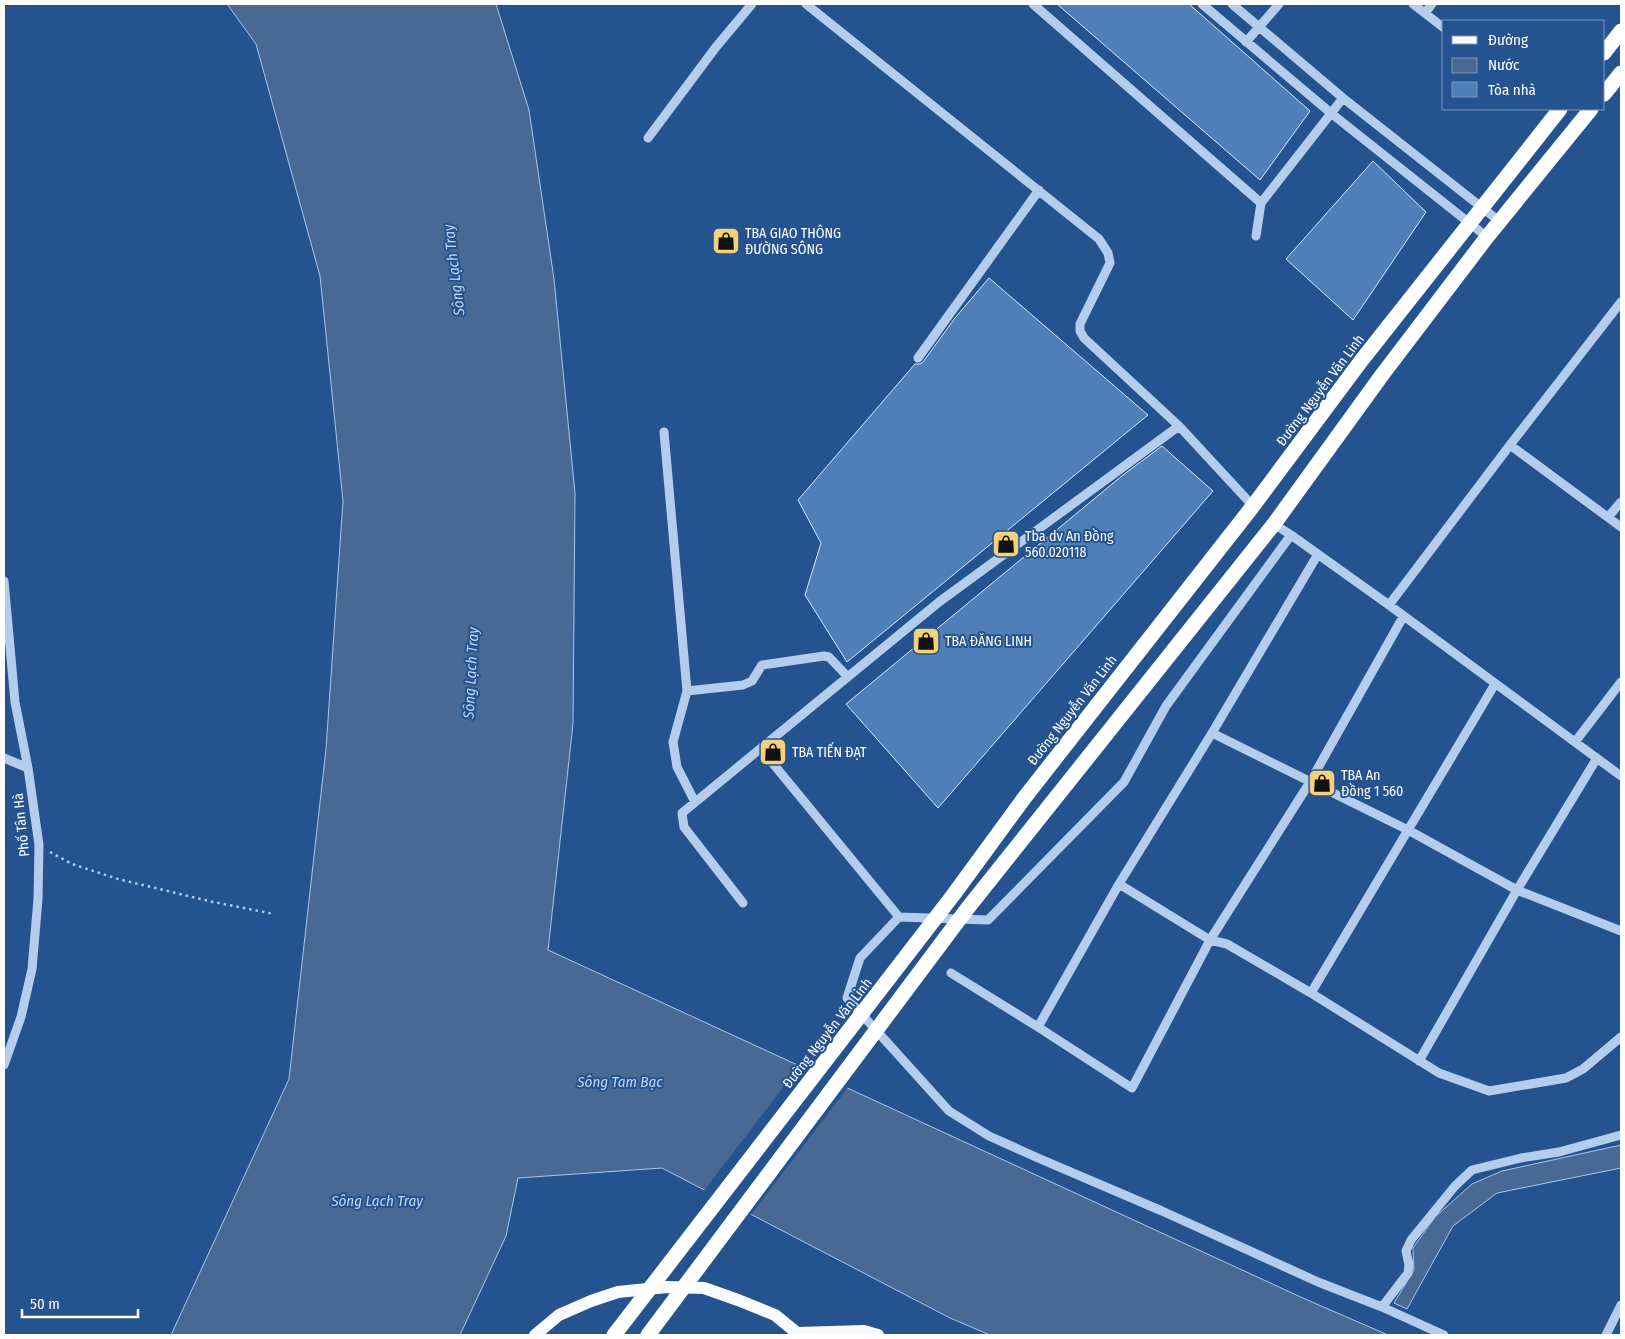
<svg xmlns="http://www.w3.org/2000/svg" width="1625" height="1339" font-family="'Fira Sans Condensed',sans-serif">
  <style>
    .water { fill: #486994; stroke: #a8c8ed }
    .pier { fill: #24538f }
    .building { fill: #507fb8; stroke: #d9e8f9 }
    .lines { fill: none; stroke-linecap: round; stroke-linejoin: round }
    .path { stroke: #b4cdec; stroke-width: 2.5; stroke-dasharray: 2.5 4; stroke-linecap: butt }
    .minor { stroke: #b4cdec; stroke-width: 9 }
    .major { stroke: #f9fbff; stroke-width: 12 }
    .highway { stroke: #fff; stroke-width: 15 }
    .labels { text-anchor: middle; stroke-width: 4; stroke-linejoin: round; paint-order: stroke }
    .poi-label { font-size: 14px; fill: #fff; stroke: #24538f; text-anchor: start }
    .street-label { font-size: 14px; fill: #fff; stroke: #24538f }
    .water-label { font-size: 15px; font-style: italic; fill: #c0d7f3; stroke: #24538f }
  </style>
  <rect width="100%" height="100%" fill="#24538f"/>
  <path class="water" d="M227 4H496L529 110 554 279 575 493 573 724 548 950 1305 1299 1388 1335H990L950 1318 662 1168 518 1178 506 1236 460 1335H171L289 1079 326 749 343 501 320 276 256 44Z
    M1621 1145V1168L1497 1193 1453 1226 1407 1309 1394 1303 1414 1270 1413 1248 1435 1217 1472 1184 1502 1171Z"/>
  <path class="pier" d="M801 1064 849 1086 750 1216 703 1192Z"/>
  <path class="building" d="M1057 4H1189L1310 111 1260 180Z
    M1373 161 1426 212 1353 320 1286 259Z
    M989 278 1148 415 847 662 805 595 821 543 798 500 915 364H920L923 362 955 318Z
    M1162 446 1213 491 938 808 846 704 1123 475Z"/>
  <g class="lines">
    <path class="path" d="M50 852 72 864 118 879 213 902 274 914"/>
    <path class="minor" d="M806 4 1099 239 1108 253 1110 263 1080 324V331L1084 338 1179 426
      M1033 4 1261 203
      M1202 4 1332 114 1487 237
      M1232 4 1343 98 1499 221
      M1413 4 1444 28
      M1425 13 1432 4
      M1246 42 1279 4
      M648 138 716 47 752 4
      M1256 236 1261 203 1343 98
      M918 358 1039 190
      M664 432 687 691 673 742 677 767 695 802
      M1510 445 1621 527
      M1608 517 1621 502
      M1274 524 1291 535 1389 605 1621 776
      M1291 535 1166 706 1124 782 988 920 899 917 860 958 847 998 949 1111 989 1136 1038 1158 1162 1211 1318 1282 1382 1307 1444 1335
      M4 581 15 702 28 768 39 845 38 899 32 969 21 1017 4 1065
      M1389 605 1510 445 1621 302
      M687 691 743 685 752 681 762 665 824 656 829 657 848 677
      M1212 733 1408 830 1517 890 1621 931
      M1575 742 1621 682
      M761 749 899 917
      M4 758 28 768
      M1119 884 1210 940 1227 944 1311 993 1439 1073 1489 1091 1566 1078 1583 1069 1621 1037
      M743 903 684 827 682 813 939 602 1179 426 1253 506
      M951 973 1038 1027 1132 1088 1210 940 1310 782 1403 617
      M1311 993 1495 684
      M1038 1027 1119 884 1212 733 1318 554
      M1419 1061 1517 890 1597 758
      M1382 1307 1408 1273 1409 1265 1406 1251 1411 1240 1455 1186 1472 1170 1521 1158 1559 1152 1621 1135
      M1606 1335 1621 1305"/>
    <path class="major" d="M535 1335 559 1315 591 1301 618 1292 667 1287 704 1288 738 1300 775 1315 797 1333 864 1331 878 1335"/>
    <path class="highway" d="M1604 53 1621 31
      M1604 94 1621 73
      M614 1335 954 894 1025 797 1253 506 1361 361 1560 109
      M648 1335 967 909 1274 524 1382 375 1487 237 1591 109"/>
  </g>
  <defs>
    <g id="shop-square" transform="scale(1.4375)"><rect x="-9" y="-9" width="18" height="18" rx="4" fill="#f6d177" stroke="#24538f"/><path d="M-5-2.5h2.3a2.7 3.5 0 0 1 5.4 0H5L5.5 6h-11ZM-1.5-2.5h3a1.5 2.3 0 0 0-3 0Z" fill="#111"/></g>
  </defs>
  <g fill-rule="evenodd">
    <use href="#shop-square" x="726" y="241"/>
    <use href="#shop-square" x="1006" y="544"/>
    <use href="#shop-square" x="926" y="641"/>
    <use href="#shop-square" x="773" y="752"/>
    <use href="#shop-square" x="1322" y="783"/>
  </g>
  <g class="labels">
    <g class="poi-label">
      <text x="745" y="238">TBA GIAO THÔNG<tspan x="745" dy="16">ĐƯỜNG SÔNG</tspan></text>
      <text x="1025" y="541">Tba dv An Đồng<tspan x="1025" dy="16">560.020118</tspan></text>
      <text x="945" y="646">TBA ĐĂNG LINH</text>
      <text x="792" y="757">TBA TIẾN ĐẠT</text>
      <text x="1341" y="780">TBA An<tspan x="1341" dy="16">Đồng 1 560</tspan></text>
    </g>
    <g class="street-label">
      <text transform="translate(1320 390) rotate(-53)" y="5">Đường Nguyễn Văn Linh</text>
      <text transform="translate(1072 710) rotate(-52)" y="5">Đường Nguyễn Văn Linh</text>
      <text transform="translate(21 825) rotate(-96)" y="5">Phố Tân Hà</text>
      <text transform="translate(827 1033) rotate(-52)" y="5">Đường Nguyễn Văn Linh</text>
    </g>
    <g class="water-label">
      <text transform="translate(454 270) rotate(-97)" y="5">Sông Lạch Tray</text>
      <text transform="translate(471 673) rotate(-87)" y="5">Sông Lạch Tray</text>
      <text x="620" y="1087">Sông Tam Bạc</text>
      <text x="377" y="1206">Sông Lạch Tray</text>
    </g>
  </g>
  <rect width="1625" height="1339" fill="none" stroke="#ffffff" stroke-width="10"/>
  <rect x="1442" y="20" width="162" height="90" fill="#24538f" stroke="#7c98bc"/>
  <rect x="1452" y="36" width="25" height="8" fill="#f9fbff" stroke="#7c98bc"/>
  <text x="1488" y="45" font-size="15" fill="#ffffff">Đường</text>
  <rect x="1452" y="58" width="25" height="15" fill="#486994" stroke="#7c98bc"/>
  <text x="1488" y="70" font-size="15" fill="#ffffff">Nước</text>
  <rect x="1452" y="82" width="25" height="15" fill="#507fb8" stroke="#7c98bc"/>
  <text x="1488" y="95" font-size="15" fill="#ffffff">Tòa nhà</text>
  <path d="M22 1309v8h116v-8" fill="none" stroke="#ffffff" stroke-width="2.5"/>
  <text x="30" y="1309" font-size="15" fill="#ffffff" stroke="#24538f" stroke-width="4" paint-order="stroke">50 m</text>
</svg>
